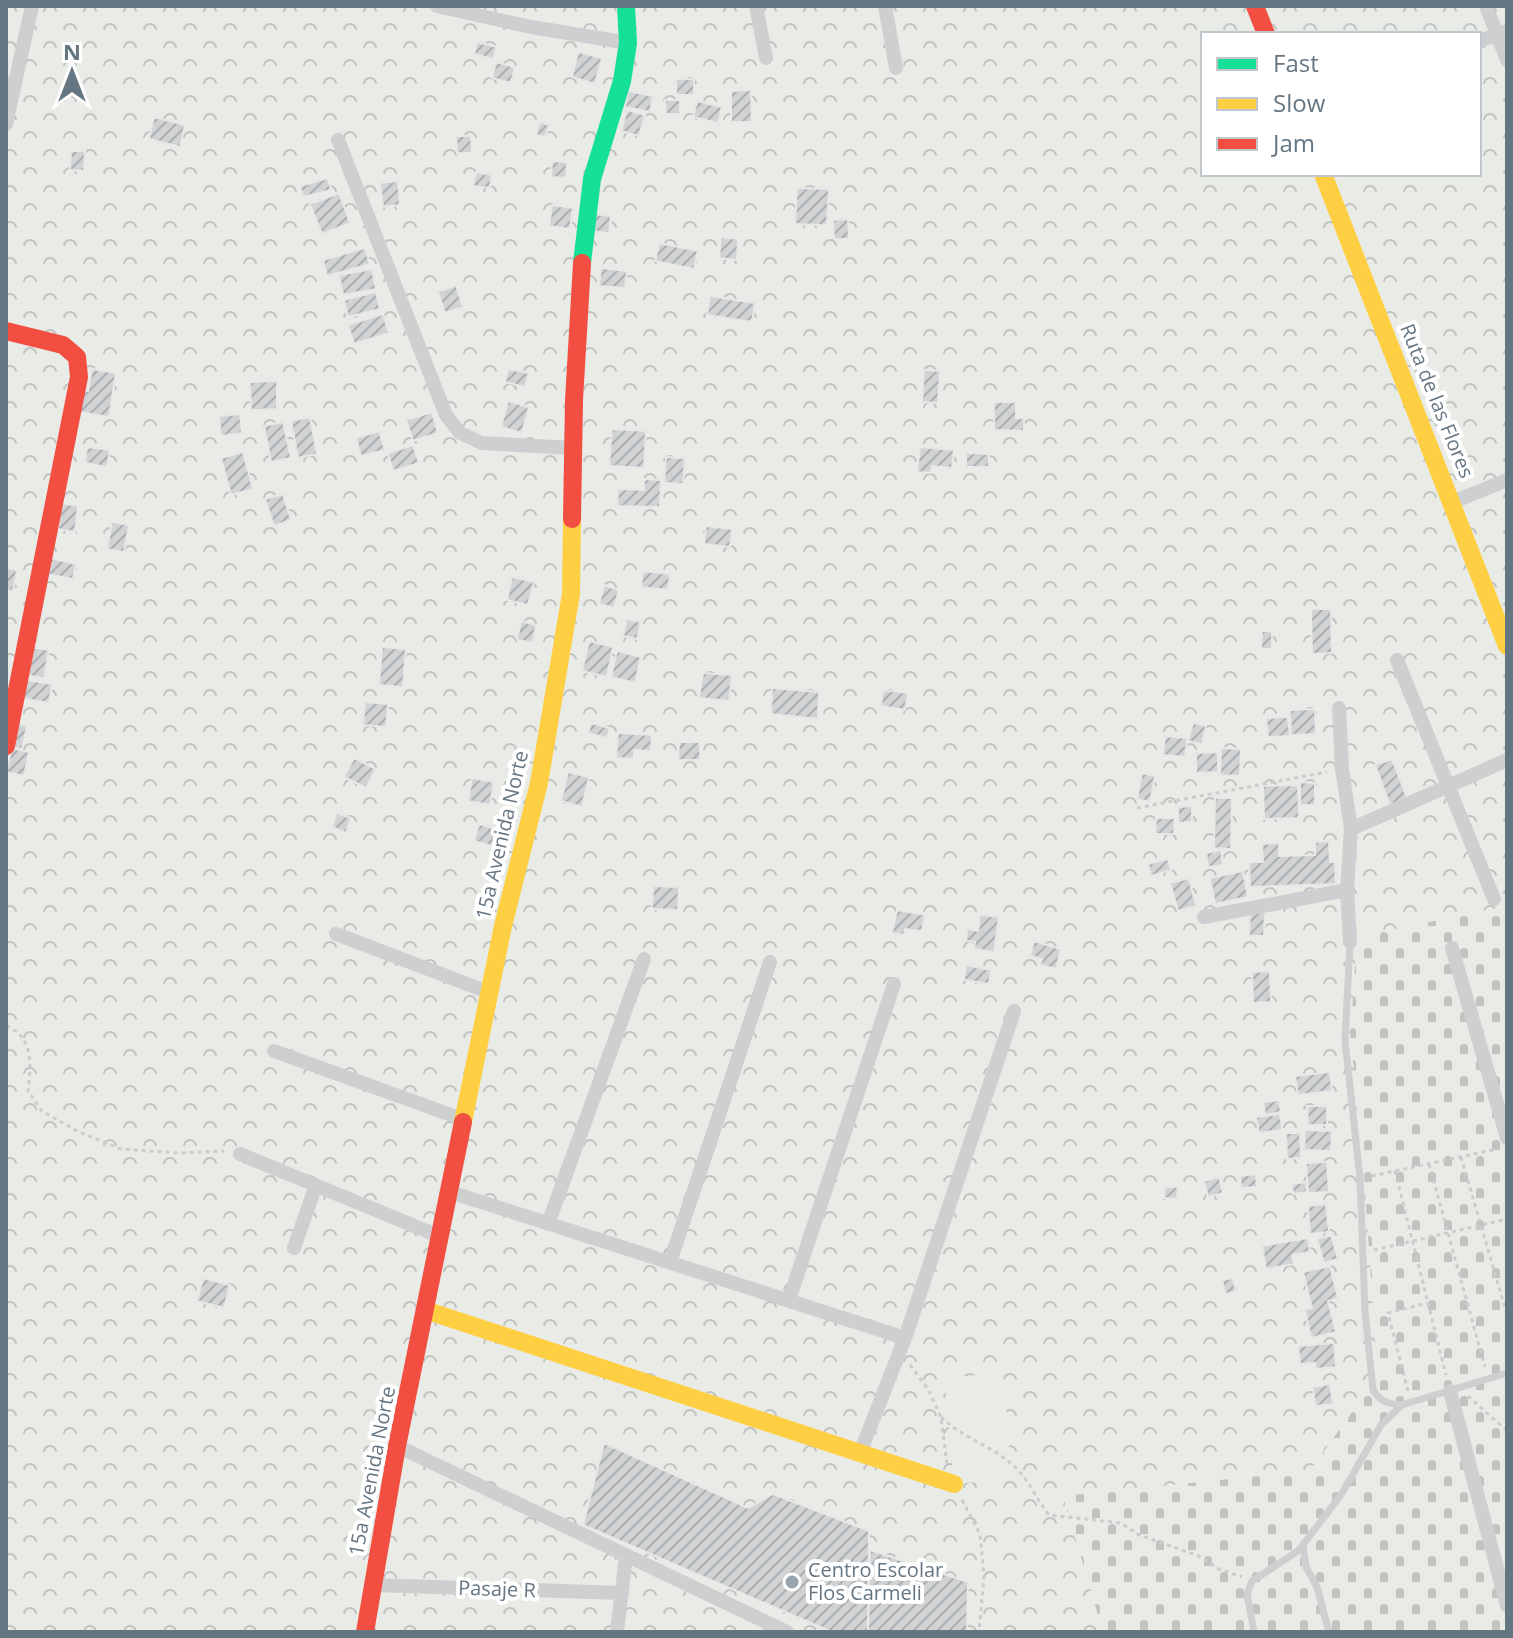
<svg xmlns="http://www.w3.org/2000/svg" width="1513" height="1638" font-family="'Open Sans',sans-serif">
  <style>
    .forest { fill: url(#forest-crowns); fill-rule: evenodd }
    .cemetery { fill: url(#cemetery-stones) }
    .garden { fill: #e8ebe6 }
    .building { fill: url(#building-hatch); stroke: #e8e8e8; stroke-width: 2 }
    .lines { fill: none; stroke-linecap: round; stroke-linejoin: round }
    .path { stroke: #cbcccd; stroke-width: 3; stroke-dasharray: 4 4; stroke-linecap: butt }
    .lane { stroke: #cecfd0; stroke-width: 7 }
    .street { stroke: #cecfd0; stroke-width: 14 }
    .fast { stroke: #16e098; stroke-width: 18 }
    .slow { stroke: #ffcf43; stroke-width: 18 }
    .jam { stroke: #f24e42; stroke-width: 18 }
    .poi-dot { fill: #99a4ac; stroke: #fff; stroke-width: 3 }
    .labels { text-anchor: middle; stroke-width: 8; stroke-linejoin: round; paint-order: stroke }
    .street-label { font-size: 20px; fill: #657683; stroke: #fff }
    .poi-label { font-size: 20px; fill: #657683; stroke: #fff; text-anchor: start }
  </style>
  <defs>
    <pattern id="forest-crowns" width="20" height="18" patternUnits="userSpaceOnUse" patternTransform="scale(2)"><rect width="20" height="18" fill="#e8ebe6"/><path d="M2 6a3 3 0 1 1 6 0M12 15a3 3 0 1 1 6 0" fill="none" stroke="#c0c3c0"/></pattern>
    <pattern id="cemetery-stones" width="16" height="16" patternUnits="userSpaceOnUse" patternTransform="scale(2)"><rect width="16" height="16" fill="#e8ebe6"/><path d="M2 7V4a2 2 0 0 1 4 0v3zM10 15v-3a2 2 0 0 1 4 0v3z" fill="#c0c3c0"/></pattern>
    <pattern id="building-hatch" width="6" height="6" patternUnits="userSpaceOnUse" patternTransform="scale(2)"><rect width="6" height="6" fill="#d0d2d3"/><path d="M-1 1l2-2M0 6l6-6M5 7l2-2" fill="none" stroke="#acafb1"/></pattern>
  </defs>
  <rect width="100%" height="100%" fill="#f9f9f9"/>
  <path class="forest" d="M6 6H1507V1632H6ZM1203 34H1479V174H1203Z"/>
  <path class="cemetery" d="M1507 906V1632H1103L1063 1496 1259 1476 1308 1473 1353 1411 1377 1373 1360 1112 1350 1040 1357 937Z"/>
  <path class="garden" d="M1003 1373 1012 1479 954 1484 945 1378Z"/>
  <path class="building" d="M477 42 497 47 493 59 474 54Z
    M578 52 602 58 595 84 572 77Z
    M496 62 515 67 511 83 492 78Z
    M676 79H694V95H676Z
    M751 90 752 122H731V91Z
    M628 91 653 96 650 112 625 107Z
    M665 100H680V114H666Z
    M697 101 722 107 718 123 693 117Z
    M627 110 645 115 639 136 621 131Z
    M154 117 185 125 180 147 149 139Z
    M540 122 549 125 545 137 536 135Z
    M456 136H471L472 153H457Z
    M71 151H85L84 171 70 170Z
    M552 161 567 162 566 178 551 177Z
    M476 172 492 175 490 188 473 186Z
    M328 178 331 190 303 197 300 186Z
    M398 181 400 205 383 207 380 183Z
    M797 188 829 189 827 225 795 224Z
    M339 193 350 223 322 234 310 204Z
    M552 205 573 208 570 229 549 226Z
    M595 214 611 216 609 233 592 231Z
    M848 219 849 239H834L833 220Z
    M721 237 738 239 737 260 719 258Z
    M659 243 698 251 694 269 655 261Z
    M365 248 370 264 327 276 323 260Z
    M601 268 627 271 625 288 599 286Z
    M372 269 376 289 343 295 339 275Z
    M456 285 463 307 445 313 438 292Z
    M376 292 380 309 348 317 344 300Z
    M710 296 755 303 752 322 707 315Z
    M383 314 389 333 354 344 348 325Z
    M92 369 116 373 109 417 79 412 82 390 88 391Z
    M508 369 529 373 525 387 505 382Z
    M924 370 940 371 938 403 922 402Z
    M277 381V409L251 410 250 382Z
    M508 401 529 407 522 433 501 427Z
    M994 402H1016V418H1024V431L994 430Z
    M432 412 438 433 413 441 406 420Z
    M240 414 242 433 221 436 219 416Z
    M310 417 317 454 298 458 291 421Z
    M283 422 291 458 271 462 264 426Z
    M612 429 646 431 644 468 609 466Z
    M379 431 385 450 361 456 356 438Z
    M413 445 419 463 393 471 388 453Z
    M87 447 110 450 107 467 85 463Z
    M920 447 954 450 952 468 932 466 931 473 917 472Z
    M243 452 253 489 231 495 221 458Z
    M966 453 989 454V467H966Z
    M666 457 685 458 683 484 664 483Z
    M644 479 661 480 660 507 617 506 618 489 644 490Z
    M283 494 291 520 274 526 265 499Z
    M61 503 78 506 75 532 58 529Z
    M112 522 129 525 124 552 107 549Z
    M706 526 732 529 730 547 704 544Z
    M50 558 76 564 73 579 47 574Z
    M6 568 17 570 13 591 6 590Z
    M643 571 670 574 668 590 641 587Z
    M512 577 534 582 528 605 507 600Z
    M604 585 619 590 614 608 599 604Z
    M1311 609H1331L1332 653 1312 654Z
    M627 619 641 622 637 639 623 636Z
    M521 621 536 625 533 643 517 640Z
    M1262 631H1272V649H1261Z
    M589 641 613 647 607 677 582 671Z
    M29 647 49 650 44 678 24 675Z
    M382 647 406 649 403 687 379 685Z
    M617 651 641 657 635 683 611 677Z
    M703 673 732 675 729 701 699 698Z
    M22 679 52 684 49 703 19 698Z
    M772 688 819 692 818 719 771 714Z
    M883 690 908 693 905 710 881 706Z
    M365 702 388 704 386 727 363 725Z
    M1315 709 1316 734 1291 735 1290 710Z
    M1288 717 1290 736 1268 737 1266 718Z
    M12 723 27 726 22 749 8 747Z
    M591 723 610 728 607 738 588 733Z
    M1193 723 1206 726 1202 744 1188 741Z
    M618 733 652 735 651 751 634 750V759L616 758Z
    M1165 736 1187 738 1185 757 1163 755Z
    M679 742H700V760H678Z
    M12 748 29 752 24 776 6 772Z
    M1221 748 1241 749 1240 776 1220 775Z
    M1218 752V772L1196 773V753Z
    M354 758 376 769 366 788 344 777Z
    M1392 759 1407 798 1390 805 1375 765Z
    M568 772 589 777 582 807 561 801Z
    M1142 773 1155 776 1150 802 1137 799Z
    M472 778 494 782 490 805 468 801Z
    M1300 782 1315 783V805H1300Z
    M1298 785 1299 818 1264 819 1263 786Z
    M1215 798H1232L1231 849 1214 848Z
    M1192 806V822L1178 823V807Z
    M337 813 351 818 346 833 332 827Z
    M1156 818H1175L1174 834H1155Z
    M479 824 511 833 506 850 474 841Z
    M1329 841 1330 862H1335L1336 884 1250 887 1249 862H1263L1262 844 1279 843V856L1315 855V842Z
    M1221 850 1223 865 1208 867 1206 853Z
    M1168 859 1171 870 1151 876 1148 864Z
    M1243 871 1248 897 1215 904 1210 878Z
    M1189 878 1196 906 1178 911 1170 883Z
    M653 886 679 887 678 910 652 909Z
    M897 910 925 915 922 931 905 929 904 935 892 933Z
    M1250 911H1265L1264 936H1249Z
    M980 915 999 917 994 952 974 949 975 942 966 941 967 929 978 931Z
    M1034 941 1061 949 1056 969 1040 965 1042 959 1030 956Z
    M966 965 991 970 989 984 964 980Z
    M1270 971 1271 1002 1253 1003 1252 972Z
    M1330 1072 1332 1091 1298 1095 1295 1076Z
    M1279 1100 1281 1112 1265 1115 1263 1102Z
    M1307 1106H1327V1125H1308Z
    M1280 1114 1282 1130 1259 1133 1256 1117Z
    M1305 1130 1332 1131 1331 1151 1304 1150Z
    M1286 1133H1300L1301 1158 1287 1159Z
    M1327 1162 1329 1192 1308 1193 1306 1163Z
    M1256 1174 1257 1187 1241 1188 1240 1176Z
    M1219 1177 1223 1193 1208 1197 1204 1181Z
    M1306 1182 1307 1192 1293 1194 1292 1184Z
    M1165 1187H1178L1177 1199 1164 1198Z
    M1326 1204 1329 1232 1310 1234 1308 1206Z
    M1331 1235 1338 1259 1324 1263 1317 1239Z
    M1308 1238 1310 1252 1292 1255 1294 1264 1266 1269 1262 1246Z
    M1330 1266 1338 1298 1328 1301 1336 1332 1311 1338 1305 1310 1312 1308 1303 1272Z
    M203 1278 230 1285 224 1308 197 1301Z
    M1233 1278 1236 1292 1225 1294 1222 1280Z
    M1334 1343 1336 1367 1315 1369V1363L1300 1364 1298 1346Z
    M1330 1384 1333 1404 1315 1406 1313 1387Z
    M604 1443 748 1508 773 1494 869 1531 868 1632H832L583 1525Z
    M870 1550 968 1582 967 1632H868Z"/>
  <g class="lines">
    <path class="path" d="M1137 808 1327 772
      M6 1026C34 1036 31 1067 28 1091L42 1111 77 1131 121 1149 179 1153 224 1151
      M1461 1157 1507 1315
      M1429 1164 1485 1367
      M1395 1171 1446 1375
      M1372 1176 1497 1149
      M1374 1250 1507 1219
      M910 1365 928 1389 941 1417 947 1464
      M1408 1391 1388 1313 1427 1303
      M1468 1396 1507 1431
      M941 1417C962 1438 994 1446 1016 1468 1030 1482 1037 1500 1049 1515L1121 1523 1139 1535 1199 1556 1219 1569 1242 1577
      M962 1500 980 1534 984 1576 979 1632"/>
    <path class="lane" d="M1350 943 1345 1041 1360 1178 1365 1312 1373 1390C1381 1402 1388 1404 1402 1405L1507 1373
      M1303 1545 1306 1567 1317 1587 1329 1632
      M1254 1632 1247 1594 1252 1581 1298 1551 1341 1495 1381 1425 1402 1405"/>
    <path class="street" d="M437 6 531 27 628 43
      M756 6 766 58
      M885 6 896 68
      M1486 6 1507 60
      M1479 41 1507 31
      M6 124 32 6
      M338 140 446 415 460 433 482 443 573 448
      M1453 502 1507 480
      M1397 660 1494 899
      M1339 708 1342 769 1351 829 1347 890 1350 942
      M1351 829 1507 760
      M1204 917 1347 890
      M336 934 491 993
      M1452 948 1507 1138
      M274 1051 465 1120
      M240 1154 441 1237
      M450 1192 905 1338
      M548 1224 644 959
      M294 1248 316 1185
      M670 1262 770 962
      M789 1300 894 984
      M1450 1391 1507 1606
      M397 1446 787 1632
      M860 1453 905 1338 1014 1011
      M373 1585 622 1593
      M617 1632 626 1556"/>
    <path class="fast" d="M582 263 592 179 622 81 628 43 626 6"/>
    <path class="slow" d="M1323 174 1507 646
      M463 1122 503 926 539 783 571 594 572 519
      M425 1310 954 1484"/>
    <path class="jam" d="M1255 6 1266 34
      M6 331 63 345 77 357 79 377 6 746
      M572 519 574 400 582 263
      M365 1632 397 1446 463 1122"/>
  </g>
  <circle class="poi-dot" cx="792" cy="1582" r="8"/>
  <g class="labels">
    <g class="street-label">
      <text transform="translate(1437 401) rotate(68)" y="7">Ruta de las Flores</text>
      <text transform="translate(502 835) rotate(-77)" y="7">15a Avenida Norte</text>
      <text transform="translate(372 1471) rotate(-79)" y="7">15a Avenida Norte</text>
      <text transform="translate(497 1589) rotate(2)" y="7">Pasaje R</text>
    </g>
    <g class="poi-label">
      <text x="808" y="1577">Centro Escolar<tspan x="808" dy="23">Flos Carmeli</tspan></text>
    </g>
  </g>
  <rect width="1513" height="1638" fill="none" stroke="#657683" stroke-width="16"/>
  <rect x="1201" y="32" width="280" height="144" fill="#ffffff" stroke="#c1c8cd" stroke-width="2"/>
  <rect x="1217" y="58" width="40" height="12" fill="#16e098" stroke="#c1c8cd" stroke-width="2"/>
  <text x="1273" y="72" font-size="24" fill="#657683">Fast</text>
  <rect x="1217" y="98" width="40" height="12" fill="#ffcf43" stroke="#c1c8cd" stroke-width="2"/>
  <text x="1273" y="112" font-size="24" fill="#657683">Slow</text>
  <rect x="1217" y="138" width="40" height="12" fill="#f24e42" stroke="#c1c8cd" stroke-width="2"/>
  <text x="1273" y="152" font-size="24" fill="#657683">Jam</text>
  <g transform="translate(72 72)" stroke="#ffffff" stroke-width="6" paint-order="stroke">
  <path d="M0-6L14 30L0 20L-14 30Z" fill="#657683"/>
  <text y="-12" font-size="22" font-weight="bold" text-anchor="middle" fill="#657683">N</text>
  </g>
</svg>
